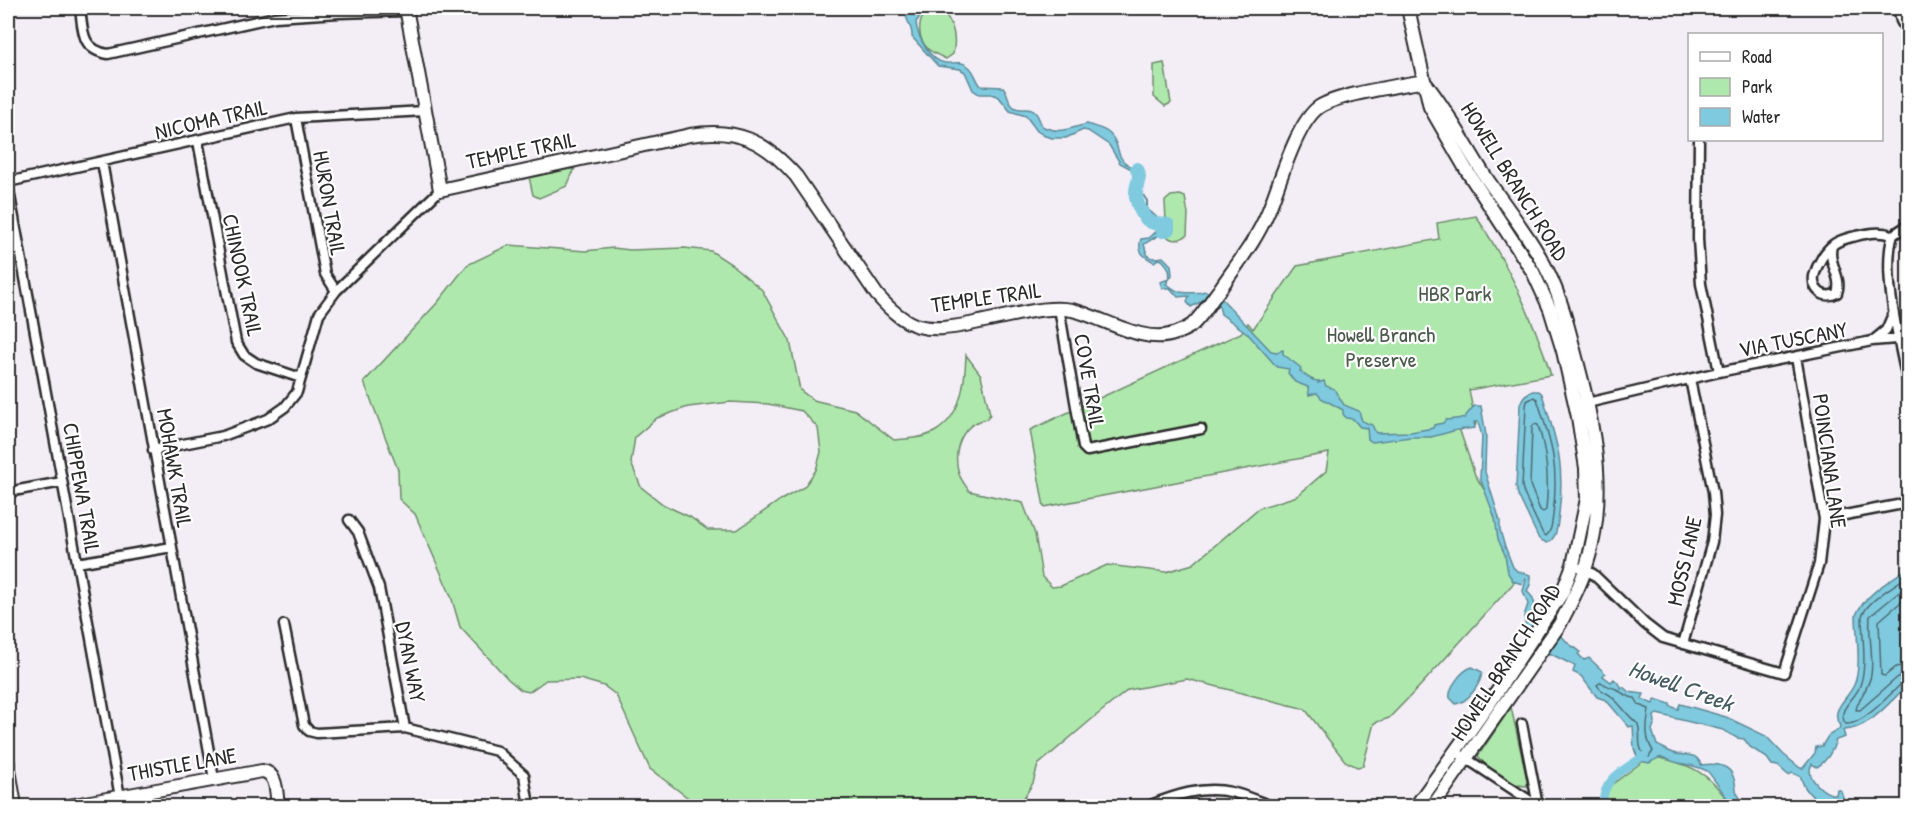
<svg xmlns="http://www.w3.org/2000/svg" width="1916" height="814" font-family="'Patrick Hand',sans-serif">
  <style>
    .green { fill: #afe8ad; stroke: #6d8a6c; stroke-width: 1.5; fill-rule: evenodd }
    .water { fill: #7fcadf; stroke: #5d8a97; stroke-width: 1.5 }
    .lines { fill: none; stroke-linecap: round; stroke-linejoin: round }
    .shore { stroke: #4d6b73; stroke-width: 1.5 }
    .stream { stroke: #5d8a97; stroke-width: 2 }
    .canal { stroke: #7fcadf; stroke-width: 8 }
    .river { stroke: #7fcadf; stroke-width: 14 }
    .street-casing { stroke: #2b2b2b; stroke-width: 13 }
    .secondary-casing { stroke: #2b2b2b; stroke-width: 16 }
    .street { stroke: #fff; stroke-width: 8 }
    .secondary { stroke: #fff; stroke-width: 12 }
    .labels { text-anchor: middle; stroke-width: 4.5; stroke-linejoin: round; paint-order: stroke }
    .street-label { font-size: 22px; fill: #2b2b2b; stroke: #fff }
    .park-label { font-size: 22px; fill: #4c5a4c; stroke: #fff }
    .water-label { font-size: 24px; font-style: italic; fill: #445b61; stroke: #fff }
  </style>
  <rect width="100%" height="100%" fill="#f3edf6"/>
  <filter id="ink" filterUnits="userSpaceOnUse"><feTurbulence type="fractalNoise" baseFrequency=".0167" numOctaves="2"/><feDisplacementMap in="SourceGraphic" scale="12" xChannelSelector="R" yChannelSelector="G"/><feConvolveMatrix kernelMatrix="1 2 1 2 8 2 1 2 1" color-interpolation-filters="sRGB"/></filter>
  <g filter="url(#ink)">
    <path class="green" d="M935 8C953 15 957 37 953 54L946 59C940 56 933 53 928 49 916 37 916 13 935 8Z
      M1164 63 1171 103 1165 106 1154 97V65Z
      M575 168 567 186 539 198 533 195 529 177Z
      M1180 195 1185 197 1188 214 1187 235C1181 240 1172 242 1167 236L1172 233V225L1166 221 1165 201 1171 196Z
      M1476 216C1509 266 1533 317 1551 375L1469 390 1476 425 1459 428 1475 475 1490 499 1509 566 1520 576 1421 685 1389 718 1374 723 1363 766 1357 767 1345 761 1305 709 1187 679 1128 690 1092 719 1038 765 1033 783 1019 806H699L650 769 616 695 604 686 580 679 546 680 529 692 521 690 508 679 460 627 451 596 415 514 399 499 398 470 364 382 438 302 467 265 509 245 585 251 613 248 630 250 684 248 711 251 731 264 762 290 790 341 800 390 813 400 855 410 894 440C907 439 925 438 936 431 962 415 965 382 966 355L981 375 990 414 987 419C961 423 952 451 959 474 961 480 966 486 969 491L1023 503 1035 534 1042 577 1052 587 1061 586 1107 565 1166 572 1193 564 1259 508 1297 496 1326 471 1329 453 1044 507 1030 430 1241 333 1248 323 1253 329 1297 266 1439 239 1437 223ZM730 402 768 404 802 411 818 428 821 452 816 470 804 487 779 501 737 530H708L690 517 664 505 641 487 631 463 635 437 657 418 688 407Z
      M1511 707 1527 780V786C1513 787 1486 767 1478 756Z
      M1650 756C1689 763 1710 772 1731 806H1603L1602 792Z"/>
    <path class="water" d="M905 8H920L919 18 916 22C917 36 930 61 945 63 954 64 960 60 968 66 975 71 975 79 981 86L1003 87C1009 93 1007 104 1016 108 1017 109 1024 109 1026 109 1037 109 1038 117 1042 126 1060 135 1070 128 1087 124 1095 127 1108 129 1113 138 1119 146 1117 158 1127 164 1131 167 1136 166 1140 170L1142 180 1140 186H1136L1137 172 1120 163 1109 145 1088 131 1083 130 1066 138H1052L1045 136 1037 131 1026 116 1010 111 999 97 991 94H979L973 90 965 72 960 69 938 66 912 37C913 26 904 19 905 8Z
      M1164 221 1174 226V230L1167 236 1162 233 1144 244C1147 257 1148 260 1163 257L1171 265 1172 275 1166 284C1171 286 1175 291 1180 292 1187 293 1199 293 1206 291L1223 300 1271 351 1277 352 1283 350V354L1301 368 1300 371C1304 375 1314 382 1319 381L1318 383 1324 381 1326 386 1334 389 1344 405 1359 411 1362 421 1372 425 1376 433 1411 432 1433 428 1434 425 1443 423 1446 420 1464 418 1474 406H1481L1486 435 1485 472 1500 521V530L1504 544 1513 567 1517 571 1530 575V585L1527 591 1533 598 1538 618C1549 626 1560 633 1568 643 1572 647 1576 647 1580 652L1578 654 1584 660 1589 658 1605 673 1603 676 1611 682 1614 679 1621 686V689L1623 687 1629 692 1644 694 1642 699 1653 704 1655 699 1670 704V706L1678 709 1680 704 1726 717 1766 736 1784 755 1800 768H1803L1815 753 1816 747 1822 746 1828 736 1839 729 1840 726C1829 710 1847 700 1854 685 1862 667 1856 635 1856 615 1864 595 1891 580 1908 568V685C1890 701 1869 730 1843 730L1845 737 1836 740C1833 750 1827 761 1817 767L1812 764C1804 777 1824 794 1836 795L1837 789 1841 791 1846 806H1822V803C1812 798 1803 788 1801 777L1793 773 1788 775 1778 766 1772 765 1767 758 1750 747 1744 739 1737 738 1723 730 1657 714 1654 716 1655 722 1652 730 1657 745C1662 747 1666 750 1671 752 1683 758 1696 750 1701 765 1714 763 1730 763 1734 779 1736 783 1735 789 1737 793 1740 799 1743 800 1744 806H1732C1729 801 1710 773 1707 771 1698 766 1689 765 1679 763 1662 760 1667 752 1649 763L1640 761C1630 745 1635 742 1633 726L1629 727 1606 700 1597 697 1581 676 1573 672 1575 666 1551 654 1527 633 1524 616 1528 604 1523 591 1526 579 1523 580 1522 584 1513 581 1508 573 1505 555 1498 539 1495 518 1480 478 1482 436 1478 422H1474L1475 428 1457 430 1431 437H1411L1372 442 1368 439 1367 428 1360 427 1353 419 1346 418 1343 414V410L1321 398 1317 393 1309 395 1308 387 1295 382 1288 373 1289 369 1277 367 1247 333 1221 314 1219 306 1206 299 1191 307 1187 302 1189 296 1178 297 1170 288H1162L1160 282 1169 279C1171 270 1168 266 1162 260L1158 259 1154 262C1143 256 1137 252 1141 239L1149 238 1158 230 1166 227 1161 225Z
      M1533 391H1539L1542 394C1557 442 1565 463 1559 514 1557 525 1558 538 1547 543L1539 539 1518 495 1516 486 1520 405C1522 397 1525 394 1533 391Z
      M1472 667 1482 672C1481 684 1468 702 1456 704L1450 698C1448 688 1462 670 1472 667Z"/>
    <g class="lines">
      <path class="shore" d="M1534 397 1537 399C1552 445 1559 465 1553 515 1552 522 1552 531 1546 536L1543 534 1524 494 1522 486 1526 406 1527 401Z
        M1535 424 1538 425C1547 454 1549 479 1546 510L1543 512 1540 510 1530 485 1532 427Z
        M1908 576C1895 585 1867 601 1862 616 1862 639 1868 667 1859 688 1854 700 1835 711 1846 724 1863 725 1890 694 1902 683L1908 681
        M1908 585 1870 616C1868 634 1874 658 1871 675 1869 688 1857 700 1856 710H1860L1898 677 1908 674
        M1908 596 1879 621 1881 675 1885 676 1896 667 1908 665
        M1601 682C1606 686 1611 687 1616 689 1623 693 1626 697 1635 698L1639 705 1649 709C1647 724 1644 737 1653 751L1649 757 1644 755C1636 743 1642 736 1638 724 1628 716 1621 705 1611 696 1605 691 1601 692 1597 685Z"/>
      <path class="stream" d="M1140 184 1139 188 1147 201V209L1164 224"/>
      <path class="canal" d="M1603 806C1601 779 1625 769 1645 755"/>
      <path class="river" d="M1137 169C1142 179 1136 182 1136 192 1135 200 1142 217 1149 221 1155 225 1162 224 1168 225V229L1163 231"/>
      <g class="street-casing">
        <path id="street" d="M80 8C83 30 81 50 108 54L275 17 339 13 407 11
          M1898 8 1901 21 1908 33
          M296 118 325 274 336 291
          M1699 140 1698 239 1701 284 1719 372
          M198 141 236 342 244 355 256 363 301 378
          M102 162 214 779
          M8 182 296 118 425 111
          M8 185 120 797
          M1908 225 1893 235C1881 272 1900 345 1908 385
          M1832 246C1827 263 1843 277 1837 293 1824 300 1812 290 1814 276 1817 264 1825 251 1834 244 1841 239 1848 238 1856 236 1869 233 1879 231 1893 235
          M1059 308 1083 447 1087 451 1201 429
          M1875 339 1886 330 1893 314
          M1583 404 1719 372 1872 341 1908 338
          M153 450 223 436 268 419 285 407 297 392 319 314 336 291 440 190
          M8 492 62 482
          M1824 519 1908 503
          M349 520 358 532 379 588 405 728
          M77 563 172 547
          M1580 568 1593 574 1645 624 1663 638 1784 673 1819 564 1824 519 1796 357
          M284 625 304 725 309 731 317 733 405 728 497 751 524 775 529 806
          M1683 644 1712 542 1715 515 1713 492 1690 379
          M1522 724 1538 806
          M1455 751 1538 806
          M1148 806C1175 795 1202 786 1231 792 1245 795 1259 802 1272 806"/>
      </g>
      <g class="secondary-casing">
        <path id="secondary" d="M406 8 440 190 690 135C737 127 765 141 796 176L877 295C908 330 925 333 970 324 989 320 1008 316 1027 312 1042 309 1057 307 1072 310 1103 317 1145 346 1176 333 1182 331 1188 328 1192 325 1203 315 1211 300 1220 289 1237 264 1256 241 1268 212 1279 186 1296 123 1319 107 1338 94 1399 86 1424 81
          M1408 8 1430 107 1467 171 1533 272 1550 309 1563 351 1578 417 1586 468 1587 499 1573 565 1562 593 1491 701 1416 806
          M1426 84C1449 113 1465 145 1485 176 1505 206 1534 242 1549 274 1563 303 1570 335 1578 365 1596 433 1608 502 1585 570 1579 589 1569 606 1560 624L1433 806
          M8 763 15 806
          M68 806 262 771C278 773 276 794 278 806"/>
      </g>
      <use href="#street" class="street"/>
      <use href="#secondary" class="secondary"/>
    </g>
  </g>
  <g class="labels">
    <g class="street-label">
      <text transform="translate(211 119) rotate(-13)" y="8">NICOMA TRAIL</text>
      <text transform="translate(521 150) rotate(-12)" y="8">TEMPLE TRAIL</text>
      <text transform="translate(1515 181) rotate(58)" y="8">HOWELL BRANCH ROAD</text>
      <text transform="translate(330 203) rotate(80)" y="8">HURON TRAIL</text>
      <text transform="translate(243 275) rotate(78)" y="8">CHINOOK TRAIL</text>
      <text transform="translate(986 297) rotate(-8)" y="8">TEMPLE TRAIL</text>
      <text transform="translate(1793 339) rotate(-11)" y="8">VIA TUSCANY</text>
      <text transform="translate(1090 381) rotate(80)" y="8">COVE TRAIL</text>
      <text transform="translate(1830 461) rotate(82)" y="8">POINCIANA LANE</text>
      <text transform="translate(175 468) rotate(80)" y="8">MOHAWK TRAIL</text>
      <text transform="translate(82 488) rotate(80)" y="8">CHIPPEWA TRAIL</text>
      <text transform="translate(1684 561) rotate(-77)" y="8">MOSS LANE</text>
      <text transform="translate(411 662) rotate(79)" y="8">DYAN WAY</text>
      <text transform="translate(1505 662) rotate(-57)" y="8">HOWELL BRANCH ROAD</text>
      <text transform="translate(182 764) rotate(-10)" y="8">THISTLE LANE</text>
    </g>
    <g class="park-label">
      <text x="1455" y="301">HBR Park</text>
      <text x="1381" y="342">Howell Branch<tspan x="1381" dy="25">Preserve</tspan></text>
    </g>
    <g class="water-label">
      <text transform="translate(1681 686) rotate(20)" y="8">Howell Creek</text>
    </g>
  </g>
  <rect width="1916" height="814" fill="none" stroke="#fff" stroke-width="30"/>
  <rect x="15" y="15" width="1886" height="784" fill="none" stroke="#2b2b2b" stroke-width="2" filter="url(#ink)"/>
  <rect x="1688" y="33" width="195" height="108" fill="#ffffff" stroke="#aaaaaa" stroke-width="1.5"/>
  <rect x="1700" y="52" width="30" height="9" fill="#ffffff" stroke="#aaaaaa" stroke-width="1.5"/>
  <text x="1742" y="63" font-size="18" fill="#2b2b2b">Road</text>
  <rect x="1700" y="78" width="30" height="18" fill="#afe8ad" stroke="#aaaaaa" stroke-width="1.5"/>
  <text x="1742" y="93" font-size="18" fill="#2b2b2b">Park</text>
  <rect x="1700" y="108" width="30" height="18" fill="#7fcadf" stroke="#aaaaaa" stroke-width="1.5"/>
  <text x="1742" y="123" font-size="18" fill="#2b2b2b">Water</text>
</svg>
